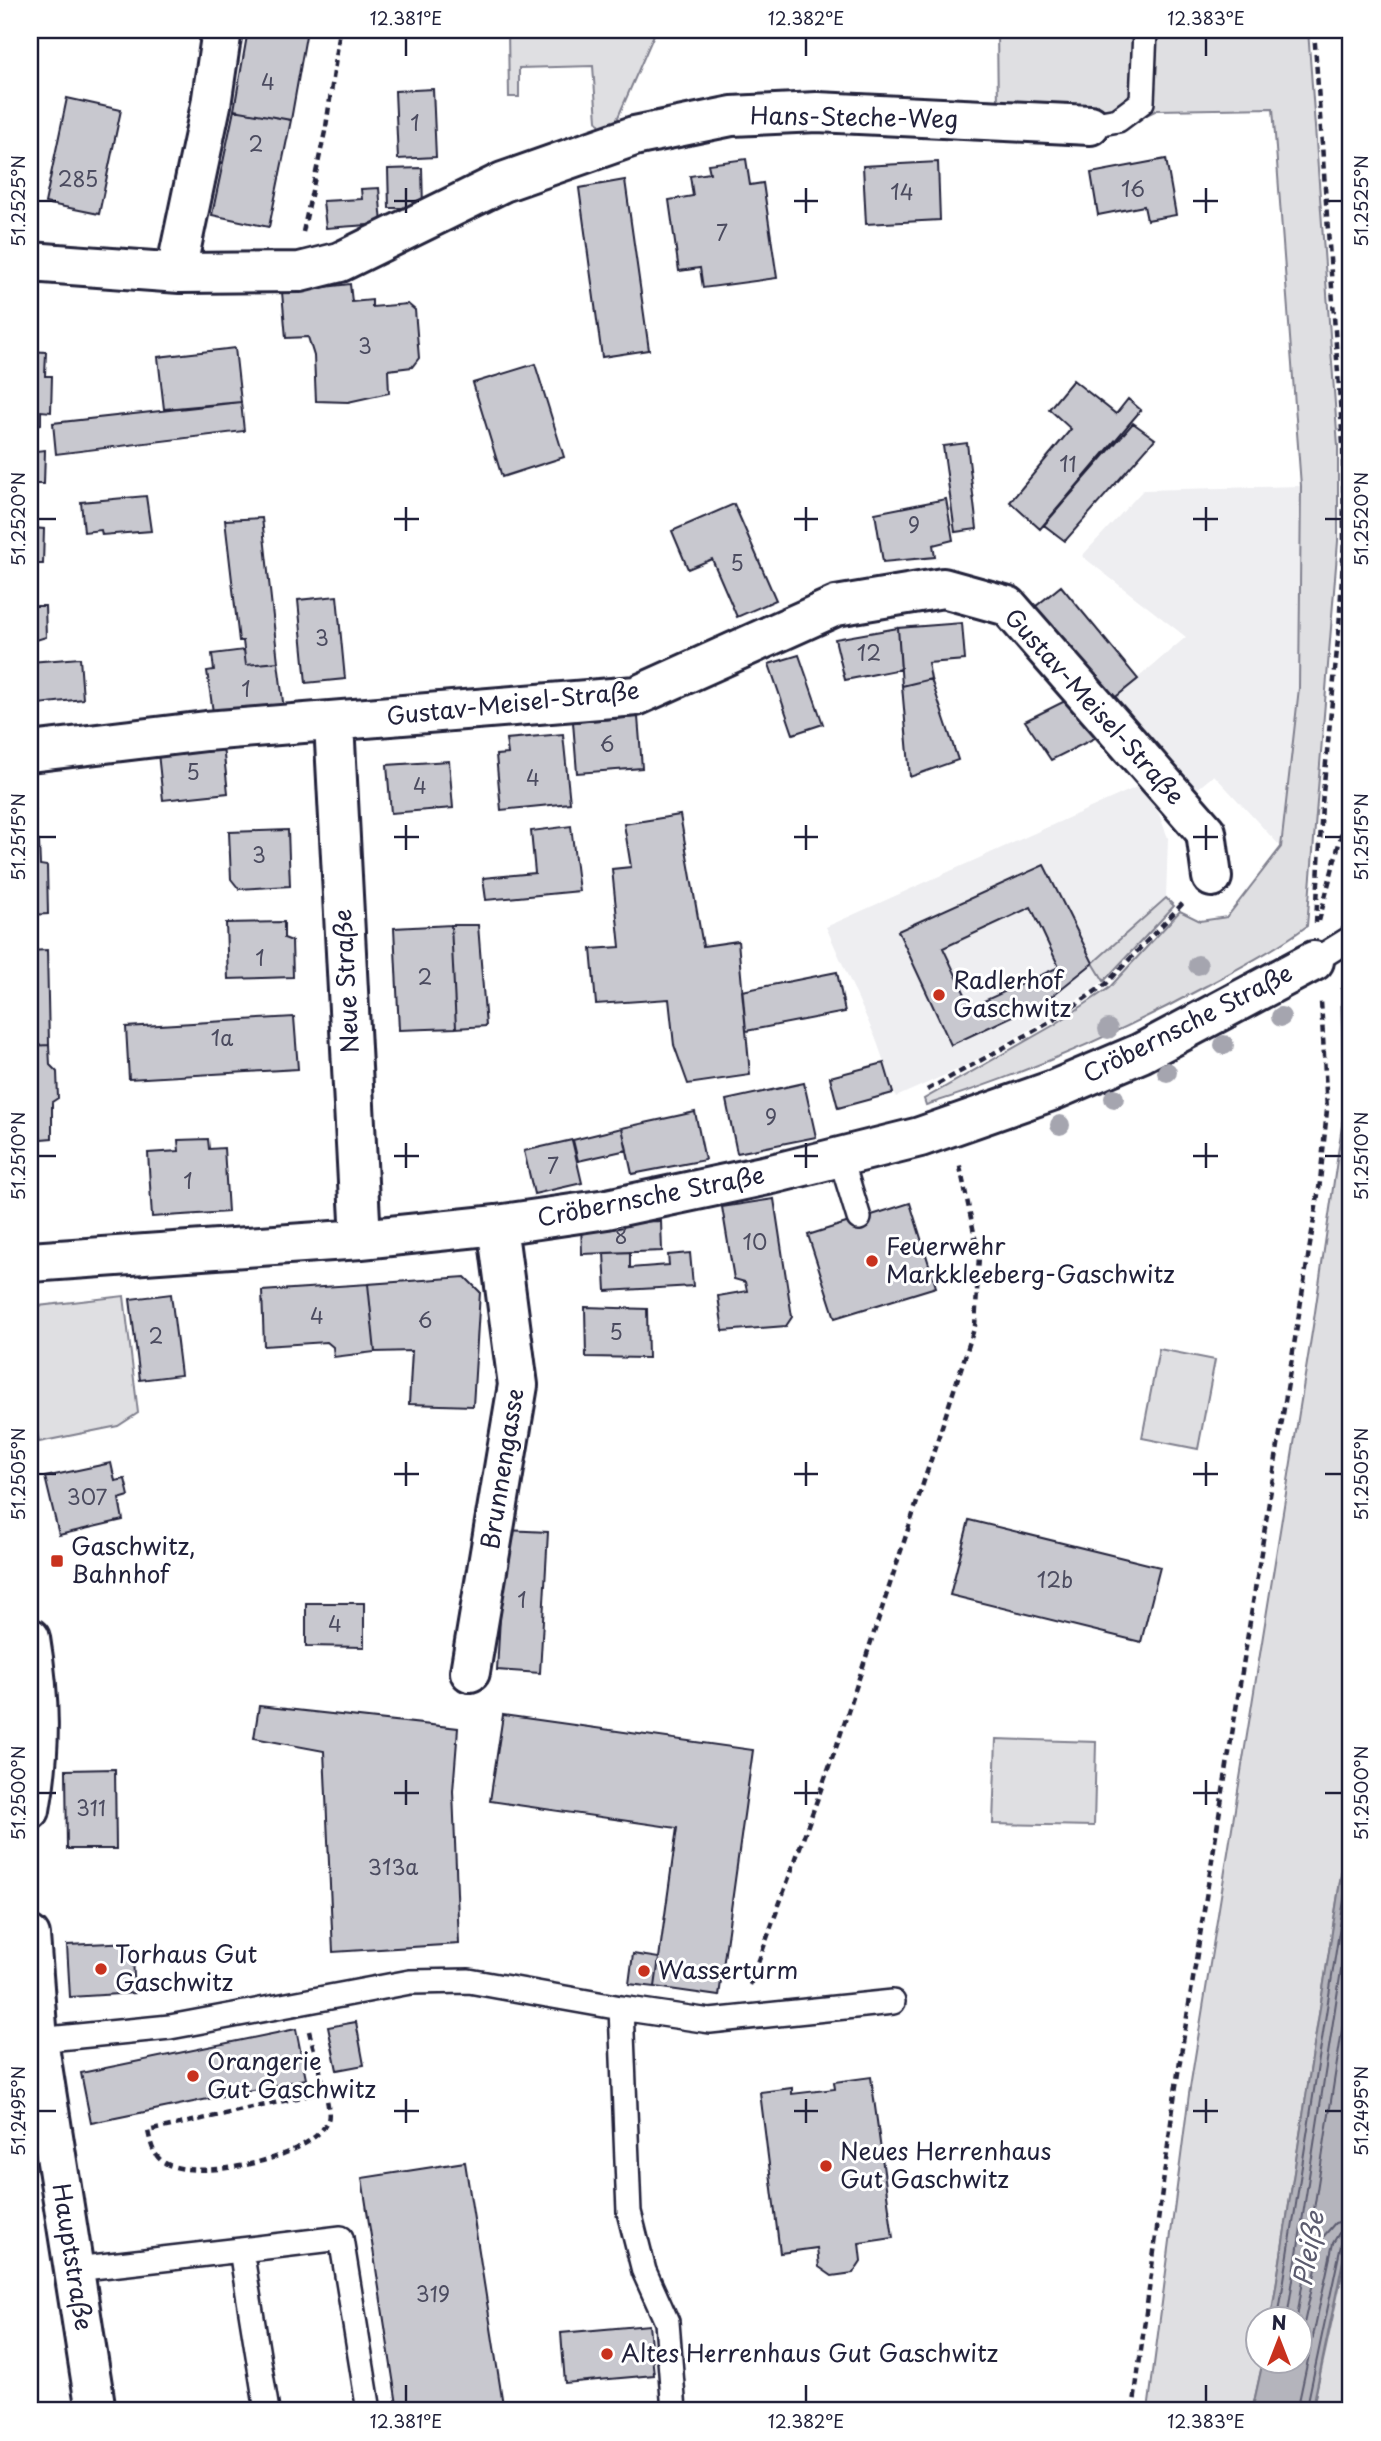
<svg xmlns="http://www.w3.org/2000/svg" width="1381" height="2441" font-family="'Playpen Sans',sans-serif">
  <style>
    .built { fill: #eeeef1 }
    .green { fill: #dfdfe2; stroke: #80808e; stroke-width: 2 }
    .water { fill: #b4b4bc; stroke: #7a7a88; stroke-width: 2 }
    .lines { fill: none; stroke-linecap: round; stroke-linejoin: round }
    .shore { stroke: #5c5c6f; stroke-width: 2 }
    .building { fill: #c8c8cf; stroke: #22223b; stroke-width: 2; fill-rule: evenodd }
    .lane-casing { stroke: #22223b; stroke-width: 28 }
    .street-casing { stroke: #22223b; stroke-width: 44 }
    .secondary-casing { stroke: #22223b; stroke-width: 44 }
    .path { stroke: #22223b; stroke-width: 4.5; stroke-dasharray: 7 5; stroke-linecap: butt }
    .lane { stroke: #fff; stroke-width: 23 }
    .street { stroke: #fff; stroke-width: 38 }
    .secondary { stroke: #fff; stroke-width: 38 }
    .tree { fill: #a5a5af }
    .ticks { fill: none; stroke: #22223b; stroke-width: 2.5 }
    .poi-dot { fill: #c8321e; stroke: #fff; stroke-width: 2.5 }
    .labels { text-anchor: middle; stroke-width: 6; stroke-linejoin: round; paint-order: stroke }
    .number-label { font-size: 21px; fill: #4c4c60 }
    .street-label { font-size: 24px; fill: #22223b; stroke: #fff }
    .poi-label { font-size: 24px; fill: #22223b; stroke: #fff; text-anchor: start }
    .water-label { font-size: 26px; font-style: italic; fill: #5c5c6f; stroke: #fff }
    .neatline { fill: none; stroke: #22223b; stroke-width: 2.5 }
    .ticks-label { font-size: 18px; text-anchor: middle; fill: #22223b }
  </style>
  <rect width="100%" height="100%" fill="#fff"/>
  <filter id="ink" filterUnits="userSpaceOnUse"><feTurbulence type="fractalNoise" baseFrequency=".0143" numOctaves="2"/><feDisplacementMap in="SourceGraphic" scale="14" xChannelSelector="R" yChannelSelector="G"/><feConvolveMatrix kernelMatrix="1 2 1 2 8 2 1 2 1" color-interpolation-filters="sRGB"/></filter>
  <g filter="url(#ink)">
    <path class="built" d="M1301 486 1299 688 1281 847 1214 775 1190 795 1112 700 1186 637 1082 556 1143 490Z
      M1139 786 1159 814 1168 838 1166 898 1093 963 1104 981 1050 1018 961 1068 896 1097 876 1039 826 927Z"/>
    <path class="green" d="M508 30H656L612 131 604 134 597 120 593 66 519 68V97H509Z
      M997 30H1308L1338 446V541L1307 926C1276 949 1241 967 1206 986 1116 1035 1024 1074 926 1105L924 1099 1054 1025 1109 988 1180 911 1200 921 1227 917 1281 847 1299 688 1301 486 1273 108 1157 110 1090 142 998 108Z
      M1166 898 1174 906 1104 981 1093 963Z
      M1351 983V1812L1271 2318H1258V2360L1263 2361 1252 2411H1148L1189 2094 1313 1326 1344 1112 1341 989Z
      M124 1296 138 1413 118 1426 39 1442 30 1395V1307Z
      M1159 1349 1215 1360 1198 1449 1142 1438Z
      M996 1739 1096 1742 1094 1826 993 1824Z
      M1351 2222V2411H1312L1348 2247Z"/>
    <path class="water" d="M1351 1812V2222L1312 2411H1252L1263 2361 1300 2360V2318H1271Z"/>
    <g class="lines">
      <path class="shore" d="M1278 2318 1351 1856
        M1287 2318 1351 1906
        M1297 2318 1351 1973
        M1300 2342 1323 2237 1335 2223 1351 2219
        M1297 2411 1333 2243 1339 2233 1351 2230
        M1306 2411 1341 2245 1351 2238"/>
    </g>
    <path class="building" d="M248 30H307L291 120 234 110Z
      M433 89 436 157 398 159 395 91Z
      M67 98 121 110 99 214 45 203Z
      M234 110 291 120 269 227 212 215Z
      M746 159 750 185 763 183 777 278 703 288 700 268 679 271 669 200 693 196 690 176 710 173 708 164Z
      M1166 159 1176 215 1147 220 1144 206 1098 215 1091 173Z
      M938 162 940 220 866 224 863 166Z
      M422 168 423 208H389L388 169Z
      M625 180 649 350 602 357 579 188Z
      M379 188 382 224 326 228 323 201 362 199 361 189Z
      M350 284 352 302 372 300V307L408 304 415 310 419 358 412 367 388 370 389 393 348 402 316 401 314 356 308 337 286 338 282 292Z
      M235 348 241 402 164 409 158 357Z
      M30 351 46 352 45 376H52L51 412 41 411V424L30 428Z
      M535 364 564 457 502 477 473 383Z
      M1073 380 1116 414 1128 399 1141 410 1040 529 1010 502 1071 429 1049 409Z
      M241 402 244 431 56 454 53 423Z
      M1133 423 1155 439 1065 541 1044 525Z
      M36 427V451L45 450 44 484H33V505H30V428Z
      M967 443 977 529 955 532 943 446Z
      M146 496 151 531 102 535 101 530 84 532 81 502Z
      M946 499 953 540 933 545 935 557 883 562 875 513Z
      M734 504 776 600 737 617 712 559 688 569 672 531Z
      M30 505H33V528L44 529 43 564H30V585Z
      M262 518 278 662 246 665 243 641H239L225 520Z
      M30 585V606H45L46 637 30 642Z
      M1061 586 1138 679 1112 700 1035 607Z
      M337 596 345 679 306 683 298 600Z
      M962 623 965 660 928 663 931 679 902 686 898 628Z
      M898 628 901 669 845 680 835 639Z
      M244 650 246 665 278 662 284 710 214 719 207 671 214 670 212 654Z
      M799 655 823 724 793 734 769 664Z
      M80 658 83 699 30 705V662Z
      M931 679 958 760 910 777 902 686Z
      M1067 700 1097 737 1051 760 1025 721Z
      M638 717 642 768 577 773 573 722Z
      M563 734 570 803 501 810 496 755 508 754 506 739Z
      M223 746 228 793 163 800 158 753Z
      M449 761 453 808 391 813 387 765Z
      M30 770H32L35 823H30Z
      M680 815 703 946 738 941 750 1075 688 1084 674 1045 669 999 596 1004 591 949 620 947 612 869 631 867 624 824Z
      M571 826 579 891 486 900 483 878 535 873 531 831Z
      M288 830 290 886 239 889 231 879 229 832Z
      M39 841 40 865 47 866 48 914 30 915V842Z
      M1044 865 1093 963 1047 1000 951 1045 898 931ZM1031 907 1059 967 971 1007 943 948Z
      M284 922V938L292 941 293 977 228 979 226 923Z
      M451 925 456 1028 399 1030 394 928Z
      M451 925H478L486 1026 456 1028Z
      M47 950 49 1045 30 1046V951Z
      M837 972 845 1012 746 1031 742 991Z
      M294 1017 298 1069 129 1079 126 1027Z
      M49 1045 50 1065 57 1072 58 1098 52 1102V1138L30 1140V1046Z
      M884 1063 893 1093 838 1108 830 1077Z
      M804 1083 816 1137 737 1153 726 1100Z
      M695 1112 705 1160 632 1174 622 1128Z
      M622 1128 627 1150 578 1161 573 1140Z
      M208 1139 209 1149 224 1148 228 1212 152 1217 148 1153 179 1151 178 1140Z
      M572 1140 582 1183 534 1194 524 1151Z
      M774 1199 792 1317 786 1326 723 1331 718 1296 747 1291 745 1282 734 1279 722 1207Z
      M910 1203 936 1287 835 1318 808 1235Z
      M661 1221 662 1251 582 1254 581 1223Z
      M630 1252V1268L669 1265 668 1255 690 1253 693 1286 606 1291 604 1253Z
      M465 1277 480 1292 473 1406 409 1404 412 1351 375 1352 368 1284Z
      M368 1284 375 1352 334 1357 333 1347 327 1342 264 1346 262 1291Z
      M171 1294 181 1375 140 1380 130 1299Z
      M585 1307 647 1309 648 1358 586 1357Z
      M111 1463 115 1481 125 1479 129 1496 119 1499 123 1520 59 1535 45 1477Z
      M969 1520 1160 1567 1141 1642 950 1595Z
      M505 1530 548 1532 540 1673 497 1670Z
      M306 1603H364V1647L306 1646Z
      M259 1706 458 1728 453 1791 459 1944 333 1952 324 1751 254 1738Z
      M503 1715 753 1750 719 1996 655 1987 677 1828 490 1801Z
      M115 1769 116 1849H67L66 1770Z
      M132 1942 135 1993 70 1997 67 1945Z
      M633 1954 659 1958 655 1987 629 1984Z
      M356 2022 364 2065 337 2070 328 2027Z
      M296 2029 306 2079 91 2123 81 2073Z
      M871 2077 893 2238 859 2243 861 2261 853 2273 832 2276 819 2267 817 2248 780 2253 760 2092 792 2088V2094L835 2089 834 2082Z
      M465 2162 504 2411H398L362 2178Z
      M649 2325 654 2375 565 2383 561 2333Z"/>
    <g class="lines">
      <g class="lane-casing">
        <path id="lane" d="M1090 125 1118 120 1142 102 1145 30
          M1314 961 1351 938
          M840 1156 859 1218
          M621 2008 710 2021 893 2002
          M38 2040 170 2027 410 1982 469 1981 621 2008 629 2212 644 2271 667 2322 674 2411
          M241 2250 341 2238 369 2411
          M75 2269 241 2250 267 2411"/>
      </g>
      <g class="street-casing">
        <path id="street" d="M30 262 180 273 300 272 340 262 503 182 634 136 732 116 817 112 1090 125
          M180 273V252L211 105 222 30
          M334 723 361 1239
          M30 752 206 731 636 696 836 606 943 588 1008 606 1206 832 1212 877
          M30 1262 361 1239 497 1225 607 1209 772 1174 920 1137 1054 1090 1141 1053 1314 961
          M470 1672 518 1385 497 1225"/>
      </g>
      <g class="secondary-casing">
        <path id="secondary" d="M30 1638C40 1699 41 1748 30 1810
          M30 1936 38 2040 96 2411"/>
      </g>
      <path class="path" d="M1314 30 1343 445 1344 541 1339 629 1322 804 1316 923
        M303 232 326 127 340 30
        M1319 921 1351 797
        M927 1090 1052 1021 1106 984 1185 901
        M750 1985 837 1745 975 1326 979 1256 959 1162
        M309 2031C313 2049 333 2108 328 2120 313 2159 198 2182 165 2163 153 2156 151 2144 148 2131L324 2092
        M1133 2411 1175 2092 1320 1182 1327 1110 1321 1001"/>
      <use href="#lane" class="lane"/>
      <use href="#street" class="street"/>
      <use href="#secondary" class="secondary"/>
    </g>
    <g class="tree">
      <circle cx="1198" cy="965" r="10"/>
      <circle cx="1281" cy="1017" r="10"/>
      <circle cx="1108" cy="1029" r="10"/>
      <circle cx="1224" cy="1045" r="10"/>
      <circle cx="1167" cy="1072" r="10"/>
      <circle cx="1114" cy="1098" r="10"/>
      <circle cx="1060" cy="1125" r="10"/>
    </g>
  </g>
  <path class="ticks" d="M406 38V56M806 38V56M1206 38V56M406 188V213M806 188V213M1206 188V213M38 201H56M394 201H419M794 201H818M1193 201H1218M1325 201H1342M406 507V531M806 507V531M1206 507V531M38 519H56M394 519H419M794 519H818M1193 519H1218M1325 519H1342M406 825V850M806 825V850M1206 825V850M38 837H56M394 837H419M794 837H818M1193 837H1218M1325 837H1342M406 1143V1168M806 1143V1168M1206 1143V1168M38 1156H56M394 1156H419M794 1156H818M1193 1156H1218M1325 1156H1342M406 1462V1486M806 1462V1486M1206 1462V1486M38 1474H56M394 1474H419M794 1474H818M1193 1474H1218M1325 1474H1342M406 1780V1805M806 1780V1805M1206 1780V1805M38 1793H56M394 1793H419M794 1793H818M1193 1793H1218M1325 1793H1342M406 2099V2123M806 2099V2123M1206 2099V2123M38 2111H56M394 2111H419M794 2111H818M1193 2111H1218M1325 2111H1342M406 2385V2402M806 2385V2402M1206 2385V2402"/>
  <g class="poi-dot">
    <circle cx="939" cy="995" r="7"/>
    <circle cx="872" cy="1261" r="7"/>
    <rect x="50" y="1554" width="14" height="14" rx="3.5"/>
    <circle cx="101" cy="1969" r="7"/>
    <circle cx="644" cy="1971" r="7"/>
    <circle cx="193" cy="2076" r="7"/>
    <circle cx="826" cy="2166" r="7"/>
    <circle cx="607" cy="2354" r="7"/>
  </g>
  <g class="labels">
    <g class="number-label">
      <text x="268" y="90">4</text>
      <text x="415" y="131">1</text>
      <text x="256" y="152">2</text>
      <text x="78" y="187">285</text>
      <text x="1133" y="197">16</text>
      <text x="902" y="200">14</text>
      <text x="722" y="241">7</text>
      <text x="365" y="354">3</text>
      <text x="1068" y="472">11</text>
      <text x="914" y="533">9</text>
      <text x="737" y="571">5</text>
      <text x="322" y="646">3</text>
      <text x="869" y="661">12</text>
      <text x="246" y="697">1</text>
      <text x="607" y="752">6</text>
      <text x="193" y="780">5</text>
      <text x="533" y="786">4</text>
      <text x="420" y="794">4</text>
      <text x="259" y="863">3</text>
      <text x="260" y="966">1</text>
      <text x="425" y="985">2</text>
      <text x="222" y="1046">1a</text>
      <text x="771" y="1125">9</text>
      <text x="553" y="1174">7</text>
      <text x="188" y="1189">1</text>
      <text x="621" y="1244">8</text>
      <text x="755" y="1250">10</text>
      <text x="317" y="1324">4</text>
      <text x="425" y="1328">6</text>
      <text x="616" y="1340">5</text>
      <text x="156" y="1344">2</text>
      <text x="87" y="1505">307</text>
      <text x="1055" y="1588">12b</text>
      <text x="522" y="1608">1</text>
      <text x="335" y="1632">4</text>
      <text x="91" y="1816">311</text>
      <text x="393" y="1875">313a</text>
      <text x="433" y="2302">319</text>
    </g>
    <g class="street-label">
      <text transform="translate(854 118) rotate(1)" y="8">Hans-Steche-Weg</text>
      <text transform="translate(513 704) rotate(-6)" y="8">Gustav-Meisel-Straße</text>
      <text transform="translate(1094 707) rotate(48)" y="8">Gustav-Meisel-Straße</text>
      <text transform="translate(347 981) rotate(-93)" y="8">Neue Straße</text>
      <text transform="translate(1188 1024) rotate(-27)" y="8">Cröbernsche Straße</text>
      <text transform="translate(651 1197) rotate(-11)" y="8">Cröbernsche Straße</text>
      <text transform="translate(503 1469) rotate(-81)" y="8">Brunnengasse</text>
      <text transform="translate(72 2257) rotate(81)" y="8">Hauptstraße</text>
    </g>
    <g class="poi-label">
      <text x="953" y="989">Radlerhof<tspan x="953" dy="28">Gaschwitz</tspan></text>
      <text x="886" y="1255">Feuerwehr<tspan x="886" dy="28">Markkleeberg-Gaschwitz</tspan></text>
      <text x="71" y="1555">Gaschwitz,<tspan x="71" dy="28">Bahnhof</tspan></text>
      <text x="115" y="1963">Torhaus Gut<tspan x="115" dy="28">Gaschwitz</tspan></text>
      <text x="658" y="1979">Wasserturm</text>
      <text x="207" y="2070">Orangerie<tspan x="207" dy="28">Gut Gaschwitz</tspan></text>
      <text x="840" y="2160">Neues Herrenhaus<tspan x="840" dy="28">Gut Gaschwitz</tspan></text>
      <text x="621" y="2362">Altes Herrenhaus Gut Gaschwitz</text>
    </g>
    <g class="water-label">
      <text transform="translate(1309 2249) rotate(-80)" y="9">Pleiße</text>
    </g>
  </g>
  <rect width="1381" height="2441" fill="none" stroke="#fff" stroke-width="77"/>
  <g transform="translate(1279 2340)"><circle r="33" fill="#ffffff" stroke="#a7a7b1" stroke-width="2"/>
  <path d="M0-5L12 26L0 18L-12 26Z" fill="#c8321e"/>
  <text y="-10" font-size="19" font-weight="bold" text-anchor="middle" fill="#22223b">N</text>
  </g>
  <rect x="38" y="38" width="1304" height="2364" class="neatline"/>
  <g class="ticks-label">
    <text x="406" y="25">12.381°E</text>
    <text x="806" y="25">12.382°E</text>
    <text x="1206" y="25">12.383°E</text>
    <text transform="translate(19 201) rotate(-90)" y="6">51.2525°N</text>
    <text transform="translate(1362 201) rotate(-90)" y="6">51.2525°N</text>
    <text transform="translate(19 519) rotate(-90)" y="6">51.2520°N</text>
    <text transform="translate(1362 519) rotate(-90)" y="6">51.2520°N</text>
    <text transform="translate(19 837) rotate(-90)" y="6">51.2515°N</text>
    <text transform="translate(1362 837) rotate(-90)" y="6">51.2515°N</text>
    <text transform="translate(19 1156) rotate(-90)" y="6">51.2510°N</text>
    <text transform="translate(1362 1156) rotate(-90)" y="6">51.2510°N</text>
    <text transform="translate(19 1474) rotate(-90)" y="6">51.2505°N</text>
    <text transform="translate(1362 1474) rotate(-90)" y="6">51.2505°N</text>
    <text transform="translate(19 1793) rotate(-90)" y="6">51.2500°N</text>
    <text transform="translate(1362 1793) rotate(-90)" y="6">51.2500°N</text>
    <text transform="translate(19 2111) rotate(-90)" y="6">51.2495°N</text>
    <text transform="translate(1362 2111) rotate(-90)" y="6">51.2495°N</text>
    <text x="406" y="2428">12.381°E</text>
    <text x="806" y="2428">12.382°E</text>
    <text x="1206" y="2428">12.383°E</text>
  </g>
</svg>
